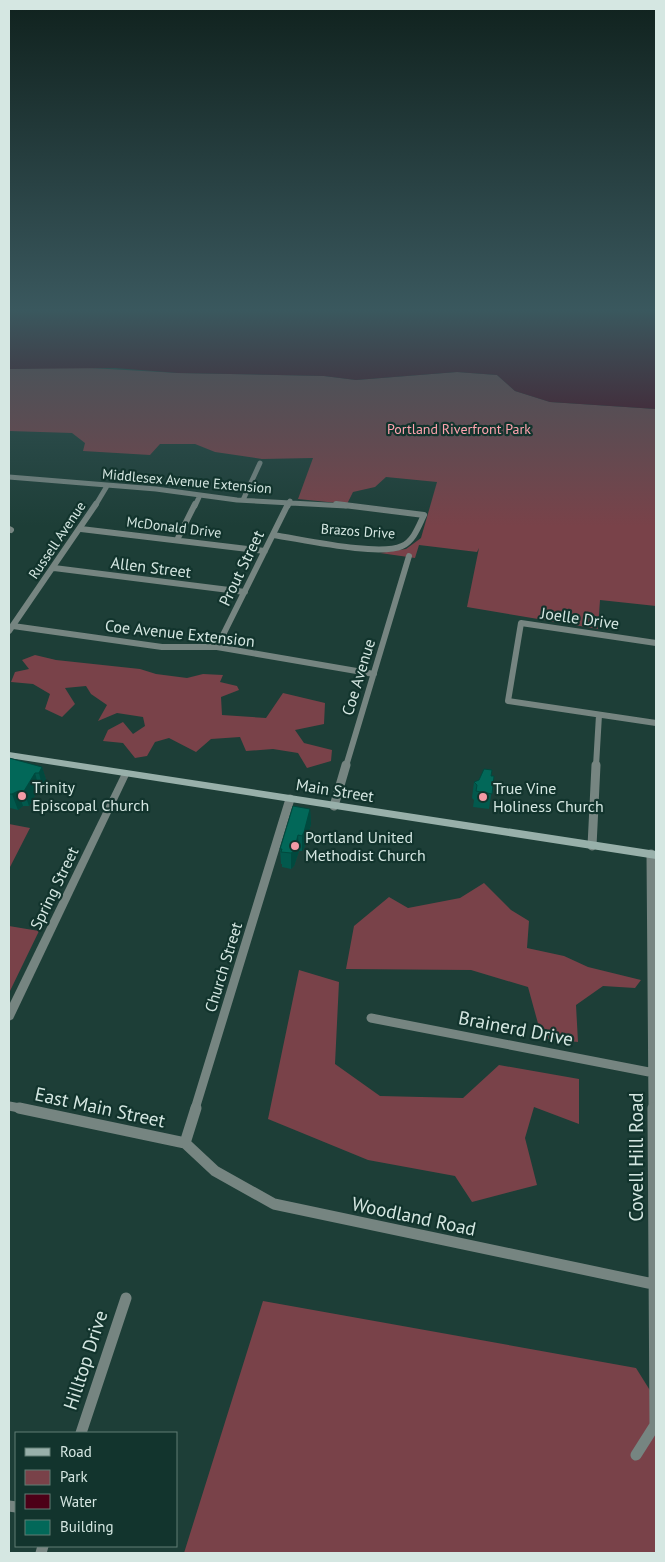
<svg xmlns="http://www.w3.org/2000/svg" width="665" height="1562" font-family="'PT Sans',sans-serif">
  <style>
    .green { fill: #794249 }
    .water { fill: #4c0017 }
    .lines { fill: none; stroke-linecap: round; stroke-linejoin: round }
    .minor-far3 { stroke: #768581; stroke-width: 5 }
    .minor-far2 { stroke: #768581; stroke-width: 6 }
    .minor-far1 { stroke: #768581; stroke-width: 9 }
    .minor { stroke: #768581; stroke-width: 11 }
    .tertiary { fill: #768581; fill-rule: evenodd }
    .secondary { fill: #98b0aa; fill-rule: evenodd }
    .wall { fill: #02594d }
    .shaded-wall { fill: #01493e }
    .building { fill: #026859; stroke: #01493e }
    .poi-dot { fill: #f49aa5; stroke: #12342d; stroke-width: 2 }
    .labels { text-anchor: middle; stroke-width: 4.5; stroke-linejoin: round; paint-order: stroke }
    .far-park-label { font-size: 14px; fill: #fea3ae; stroke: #12342d }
    .far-street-label { font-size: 14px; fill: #d5e7e2; stroke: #12342d }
    .street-label { font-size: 16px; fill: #d5e7e2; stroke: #12342d }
    .poi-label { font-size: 16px; fill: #d5e7e2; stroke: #12342d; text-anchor: start }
    .near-street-label { font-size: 19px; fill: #d5e7e2; stroke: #12342d }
  </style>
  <rect width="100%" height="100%" fill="#1d3e37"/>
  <path class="green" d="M73 367 178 373 324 376 356 380 457 372 497 375 515 391 550 402 656 409V606L600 600 598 629 467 607 479 548 477 552 419 545 415 558 380 553 406 549 421 538 437 482 386 477 375 487 353 492 347 504 298 499 313 458 262 459 215 452 195 444H160L150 455 83 451 85 443 72 433 9 431V369Z
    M35 655 56 660 140 669 156 674 187 678 203 674 223 675 220 682 237 686 239 690 221 697 222 715 266 718 283 693 325 703 324 724 295 730 304 743 332 750 331 761 307 768 298 753 273 749 246 751 240 737 211 739 196 752 169 738 155 742 147 756 135 758 123 743 103 741 108 730 123 722 133 734 145 726 143 717 117 713 98 721 107 705 91 694 86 686 65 688 75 704 62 717 45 709 50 694 33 684 11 682 15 672 29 669 22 660Z
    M9 824 30 828 9 869Z
    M484 883 511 910 529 921 527 948 564 956 588 967 641 980 635 988 603 986 576 1005 578 1042 542 1038 528 987 471 970 346 969 354 926 389 897 408 908 460 898Z
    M9 926 39 931 9 993Z
    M299 970 339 982 335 1064 380 1096 463 1098 499 1065 579 1079V1124L534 1107 525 1138 537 1185 472 1202 455 1176 368 1160 268 1119Z
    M263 1301 636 1368 656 1400V1553H184Z"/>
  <path class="water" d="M9 308H656V409L550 402 515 391 497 375 457 372 356 380 324 376 178 373 115 368 9 369Z"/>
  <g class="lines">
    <path class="minor-far3" d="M9 477 156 489 237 500 346 506
      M243 500 260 463
      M95 506 107 486
      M195 506 200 495
      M288 506 290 501"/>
    <path class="minor-far2" d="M9 529 11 530
      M81 529 265 551
      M273 535C301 539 379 557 402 546 414 541 419 525 424 515L336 504
      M177 540 195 504
      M54 568 245 592
      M13 626 162 647H217L374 674
      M9 631 96 504
      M656 643 521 623 508 701 656 723
      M217 647 288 504
      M346 766 409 556
      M596 766 599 715"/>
    <path class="minor-far1" d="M334 806 346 765
      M592 846 596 765
      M651 854 653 1109
      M371 1018 654 1073
      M9 1106 25 1109
      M195 1109 290 799"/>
    <path class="minor" d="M19 1108 185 1143
      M185 1143 215 1171 274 1204 653 1284
      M185 1143 196 1108
      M81 1433 126 1298
      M636 1455 655 1425 653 1108
      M9 1506 16 1507
      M41 1553 43 1546"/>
    <path class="tertiary" d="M126 770 130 773 13 1019 9 1021V1005L122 773Z"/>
    <path class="secondary" d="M9 752 656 851V859L9 758Z"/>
  </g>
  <path class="wall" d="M9 758 42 767 47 783 43 789 39 788 29 806H23L18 810 10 808 9 811Z
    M491 776H494L489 809 473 807 474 800 472 798 474 782Z
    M310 809 311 824 304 848 302 851H299L294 866 291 869 282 867V864H281L280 849Z"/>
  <path class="shaded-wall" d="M42 767 47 783 43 789 39 773Z
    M35 773 39 788 29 806 24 791Z
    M18 791 23 806 18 810 12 794Z
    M310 809 311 824 304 848 302 851V836Z
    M298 835 299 851 294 866 291 869V853Z"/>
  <path class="building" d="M9 758 42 767 39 773H35L24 791H18L12 794H9Z
    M484 769 492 770 491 776H494L492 794 476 791 477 785 474 782 479 780Z
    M293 806 310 809 304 832 302 836 298 835 294 851 291 853 281 852 282 849H280Z"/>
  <linearGradient id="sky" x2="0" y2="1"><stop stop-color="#10221e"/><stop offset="0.59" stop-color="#3a585e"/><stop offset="1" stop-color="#3a585e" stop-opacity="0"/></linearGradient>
  <rect width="665" height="526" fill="url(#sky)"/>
  <g class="poi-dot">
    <circle cx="22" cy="796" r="5"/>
    <circle cx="483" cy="797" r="5"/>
    <circle cx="295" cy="846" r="5"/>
  </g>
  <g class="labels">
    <g class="far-park-label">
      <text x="459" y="434">Portland Riverfront Park</text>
    </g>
    <g class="far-street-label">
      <text transform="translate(187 481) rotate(5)" y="5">Middlesex Avenue Extension</text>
      <text transform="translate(174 527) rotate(7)" y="5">McDonald Drive</text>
      <text transform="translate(358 531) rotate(4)" y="5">Brazos Drive</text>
      <text transform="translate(57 540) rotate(-56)" y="5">Russell Avenue</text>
    </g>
    <g class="street-label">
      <text transform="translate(151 567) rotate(7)" y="6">Allen Street</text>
      <text transform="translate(241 568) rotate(-64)" y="6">Prout Street</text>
      <text transform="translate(580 618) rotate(8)" y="6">Joelle Drive</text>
      <text transform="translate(180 633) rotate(6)" y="6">Coe Avenue Extension</text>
      <text transform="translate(358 677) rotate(-73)" y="6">Coe Avenue</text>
      <text transform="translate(335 790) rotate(9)" y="6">Main Street</text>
      <text transform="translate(54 888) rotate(-64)" y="6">Spring Street</text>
      <text transform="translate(223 967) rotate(-73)" y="6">Church Street</text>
    </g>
    <g class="poi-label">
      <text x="32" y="793">Trinity<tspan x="32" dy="18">Episcopal Church</tspan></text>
      <text x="493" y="794">True Vine<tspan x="493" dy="18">Holiness Church</tspan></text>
      <text x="305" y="843">Portland United<tspan x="305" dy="18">Methodist Church</tspan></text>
    </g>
    <g class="near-street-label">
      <text transform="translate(516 1028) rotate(11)" y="7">Brainerd Drive</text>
      <text transform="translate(100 1107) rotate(12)" y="7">East Main Street</text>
      <text transform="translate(636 1157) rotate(-90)" y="7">Covell Hill Road</text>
      <text transform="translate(414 1216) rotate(12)" y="7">Woodland Road</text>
      <text transform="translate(85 1360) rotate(-72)" y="7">Hilltop Drive</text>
    </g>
  </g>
  <rect width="665" height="1562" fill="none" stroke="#d5e7e2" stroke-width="20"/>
  <rect x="15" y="1432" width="162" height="115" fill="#12342d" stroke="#607c75"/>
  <rect x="25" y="1448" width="25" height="8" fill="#98b0aa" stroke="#607c75"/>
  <text x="60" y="1457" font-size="15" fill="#d5e7e2">Road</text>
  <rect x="25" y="1470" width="25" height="15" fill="#794249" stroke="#607c75"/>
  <text x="60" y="1482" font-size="15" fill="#d5e7e2">Park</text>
  <rect x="25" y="1494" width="25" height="15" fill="#4c0017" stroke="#607c75"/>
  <text x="60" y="1507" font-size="15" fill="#d5e7e2">Water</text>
  <rect x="25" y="1520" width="25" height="15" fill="#026859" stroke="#607c75"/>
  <text x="60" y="1532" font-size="15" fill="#d5e7e2">Building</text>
</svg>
